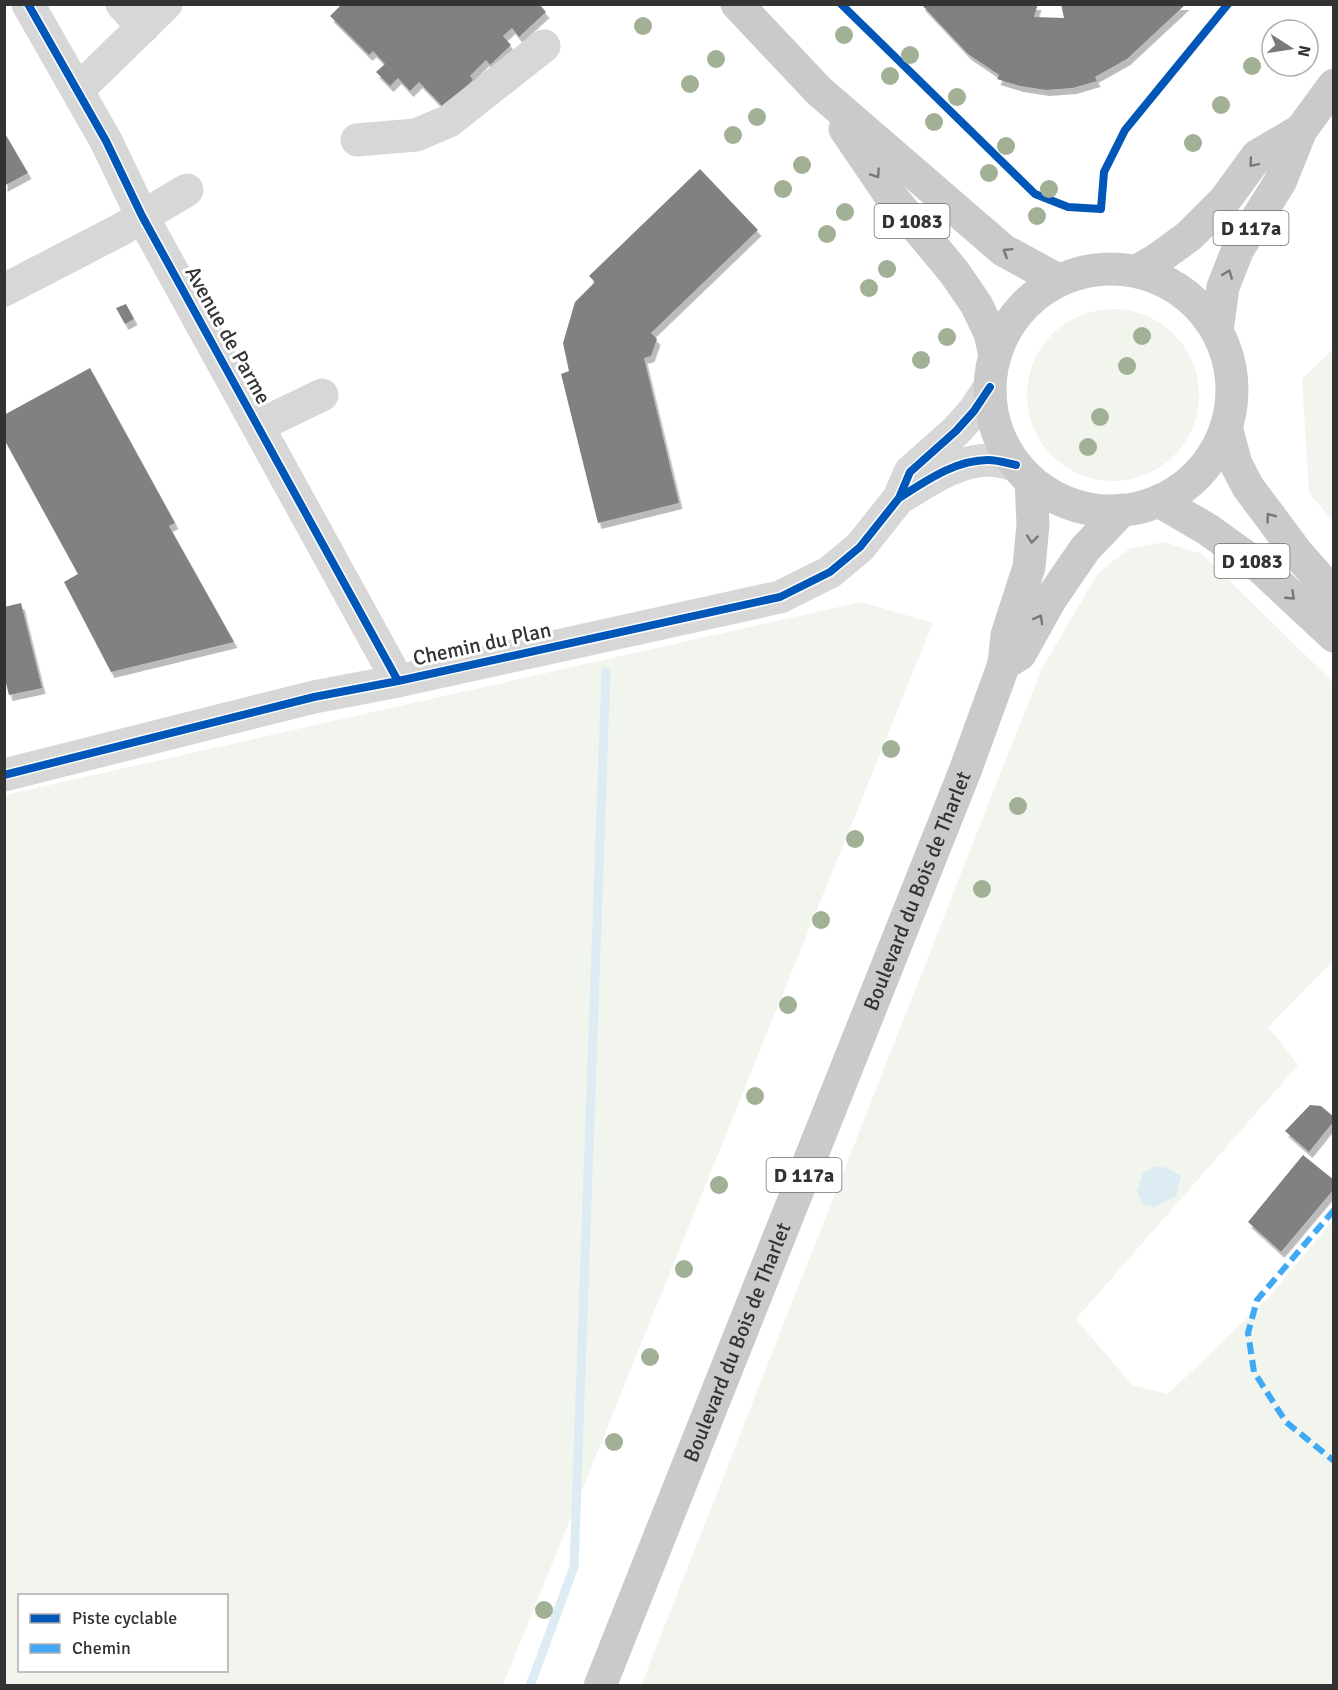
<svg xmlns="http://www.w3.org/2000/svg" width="1338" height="1690" font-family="Signika,sans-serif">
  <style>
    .green { fill: #f1f5ed; fill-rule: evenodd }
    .water { fill: #ddebf3 }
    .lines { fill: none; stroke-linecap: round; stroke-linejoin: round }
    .stream { stroke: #ddebf3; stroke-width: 9 }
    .building { fill: #818181; filter: url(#shadow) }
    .minor { stroke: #d7d7d7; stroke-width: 33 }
    .major { stroke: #cacaca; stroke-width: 33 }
    .quiet { stroke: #3fa9f5; stroke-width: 6; stroke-dasharray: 12 6; stroke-linecap: butt }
    .cycleway-casing { stroke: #fff; stroke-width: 11 }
    .cycleway { stroke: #0057b8; stroke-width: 8 }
    .tree { fill: #a2b095 }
    .oneway { stroke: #777 }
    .labels { text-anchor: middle; stroke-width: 6; stroke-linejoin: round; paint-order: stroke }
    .shield { fill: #fff; stroke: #707070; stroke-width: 1.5 }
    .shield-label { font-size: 20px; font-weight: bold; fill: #333 }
    .street-label { font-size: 21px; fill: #333; stroke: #fff }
  </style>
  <defs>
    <filter id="shadow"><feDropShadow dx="3.5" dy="6" stdDeviation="0" flood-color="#0004"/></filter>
  </defs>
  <rect width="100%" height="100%" fill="#fff"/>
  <path class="green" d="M1027 395a86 86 0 1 1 172 0a86 86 0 1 1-172 0Z
    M1333 349V521L1309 493 1302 379Z
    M1164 542 1202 554 1333 682V961L1268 1027 1298 1065 1076 1319 1132 1385 1168 1394 1268 1298 1333 1220V1685L641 1686 1042 668 1099 572 1129 549Z
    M861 602 933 623 503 1685H5V795ZM20 1596H226V1670H20Z"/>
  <path class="water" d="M1156 1166 1167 1168 1181 1176 1176 1196 1155 1207 1143 1205 1137 1191 1143 1173Z"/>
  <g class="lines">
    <path class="stream" d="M530 1686 574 1567 606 672"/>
  </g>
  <path class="building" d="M342 4H539L546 12 519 37 512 28 503 36 511 45 490 65 486 60 470 76 473 80 444 108 419 82 410 91 398 78 390 86 376 72 385 64 373 51 369 55 330 16Z
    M921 4H1038L1034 17 1064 18 1061 4H1186L1127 59 1095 77 1097 81 1073 88 1046 90 1020 86 997 79 999 75 968 54Z
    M4 132 28 173 4 186Z
    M700 169 758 230 651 333 657 339 651 356 644 358 679 503 598 523 561 374 569 371 563 343 575 302 595 282 589 276Z
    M126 304 134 319 125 324 116 308Z
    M90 368 175 523 169 526 234 642 111 672 64 582 78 574 4 439V415Z
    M21 603 42 688 9 695 4 676V607Z
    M1310 1105 1321 1106 1334 1117V1121L1309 1152 1285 1131Z
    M1303 1155 1334 1180V1189L1281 1252 1248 1222Z"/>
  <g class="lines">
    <path class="minor" d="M28 4 106 141 142 216 398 681
      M122 4 143 27
      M78 90 166 4
      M357 140 416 135 449 121 544 46
      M4 290 120 230 187 190
      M258 426 322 395
      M906 494C931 479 957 461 988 460 997 460 1007 463 1016 465
      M4 775 314 697 398 681 780 597 830 572 860 547 899 498 910 472 956 431 974 411 990 387"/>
    <g class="major">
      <path d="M737 4 819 91 1003 250 1058 280"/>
      <path d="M845 129 890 195 954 272 976 304 990 333 995 356"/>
      <circle cx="1111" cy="390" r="121"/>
      <path d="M1137 271 1156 260 1189 236 1225 200 1257 156 1301 130"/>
      <path d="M1217 331 1223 287 1238 249 1280 182 1301 130 1334 85"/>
      <path d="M1226 427 1236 464 1248 487 1298 554 1334 595"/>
      <path d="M1159 501 1207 529 1260 567 1334 636"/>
      <path d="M1004 664 1020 654 1050 600 1085 549 1122 510"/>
      <path id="s1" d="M600 1686 965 771 1004 664 1007 635 1029 567 1033 524 1031 481"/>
    </g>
    <path class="quiet" d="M1334 1210 1257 1300 1248 1333 1254 1372 1286 1422 1334 1461"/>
    <g class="cycleway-casing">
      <path id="cycleway" d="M28 4 106 141 142 216 398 681
        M841 4 1035 194 1068 207 1101 209 1104 172 1125 130 1228 4
        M899 498C926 481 955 460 988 460 997 460 1007 463 1016 465
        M4 775 314 697 398 681 780 597 830 572 860 547 899 498 910 472 956 431 974 411 990 387"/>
    </g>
    <use href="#cycleway" class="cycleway"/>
  </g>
  <g class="tree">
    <circle cx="643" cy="26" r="9"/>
    <circle cx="844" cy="35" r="9"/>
    <circle cx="910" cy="55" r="9"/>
    <circle cx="716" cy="59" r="9"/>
    <circle cx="1252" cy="66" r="9"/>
    <circle cx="890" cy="76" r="9"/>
    <circle cx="690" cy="84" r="9"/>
    <circle cx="957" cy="97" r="9"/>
    <circle cx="1221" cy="105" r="9"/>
    <circle cx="757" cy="117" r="9"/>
    <circle cx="934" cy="122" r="9"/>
    <circle cx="733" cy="135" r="9"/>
    <circle cx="1193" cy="143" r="9"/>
    <circle cx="1006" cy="146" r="9"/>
    <circle cx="802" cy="165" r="9"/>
    <circle cx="989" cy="173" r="9"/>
    <circle cx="783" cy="189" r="9"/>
    <circle cx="1049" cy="189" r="9"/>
    <circle cx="845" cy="212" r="9"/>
    <circle cx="1037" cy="216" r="9"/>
    <circle cx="827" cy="234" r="9"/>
    <circle cx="887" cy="269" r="9"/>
    <circle cx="869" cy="288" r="9"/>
    <circle cx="1142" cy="336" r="9"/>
    <circle cx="947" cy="337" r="9"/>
    <circle cx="921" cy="360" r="9"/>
    <circle cx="1127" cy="366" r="9"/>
    <circle cx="1100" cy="417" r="9"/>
    <circle cx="1088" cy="447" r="9"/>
    <circle cx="891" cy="749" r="9"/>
    <circle cx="1018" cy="806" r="9"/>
    <circle cx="855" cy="839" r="9"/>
    <circle cx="982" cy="889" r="9"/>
    <circle cx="821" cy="920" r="9"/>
    <circle cx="788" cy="1005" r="9"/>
    <circle cx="755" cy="1096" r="9"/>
    <circle cx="719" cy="1185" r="9"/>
    <circle cx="684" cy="1269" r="9"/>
    <circle cx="650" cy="1357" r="9"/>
    <circle cx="614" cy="1442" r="9"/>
    <circle cx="544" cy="1610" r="9"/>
  </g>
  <defs><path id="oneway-chevron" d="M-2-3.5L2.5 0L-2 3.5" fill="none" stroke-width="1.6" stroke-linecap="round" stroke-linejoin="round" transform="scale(1.5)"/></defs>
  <g class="oneway">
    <use href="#oneway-chevron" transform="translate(1253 163) rotate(130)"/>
    <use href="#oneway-chevron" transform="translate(876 174) rotate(56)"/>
    <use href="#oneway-chevron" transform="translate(1007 252) rotate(-148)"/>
    <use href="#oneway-chevron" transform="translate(1228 274) rotate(-69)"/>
    <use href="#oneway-chevron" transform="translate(1270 517) rotate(-127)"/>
    <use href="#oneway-chevron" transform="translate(1032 539) rotate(96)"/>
    <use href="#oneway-chevron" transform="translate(1291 596) rotate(43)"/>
    <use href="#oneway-chevron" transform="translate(1039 619) rotate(-61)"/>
  </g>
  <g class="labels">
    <g class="shield">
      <rect x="874.5" y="204" width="75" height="34" rx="4.5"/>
      <rect x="1213.5" y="211" width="75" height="34" rx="4.5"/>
      <rect x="1214.5" y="544" width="75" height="34" rx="4.5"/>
      <rect x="766.5" y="1158" width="75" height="34" rx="4.5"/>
    </g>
    <g class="shield-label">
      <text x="912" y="228">D 1083</text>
      <text x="1251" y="235">D 117a</text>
      <text x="1252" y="568">D 1083</text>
      <text x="804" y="1182">D 117a</text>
    </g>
    <g class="street-label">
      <text transform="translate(228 335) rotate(61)" y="7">Avenue de Parme</text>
      <text transform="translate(482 644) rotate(-12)" y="7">Chemin du Plan</text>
      <text dy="7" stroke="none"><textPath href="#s1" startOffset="856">Boulevard du Bois de Tharlet</textPath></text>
      <text dy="7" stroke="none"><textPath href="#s1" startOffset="370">Boulevard du Bois de Tharlet</textPath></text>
    </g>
  </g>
  <rect width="1338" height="1690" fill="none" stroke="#333333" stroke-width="12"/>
  <rect x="18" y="1594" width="210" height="78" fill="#ffffff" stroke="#adadad" stroke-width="1.5"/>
  <rect x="30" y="1614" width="30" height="9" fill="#0057b8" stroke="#adadad" stroke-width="1.5"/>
  <text x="72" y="1624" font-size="18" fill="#333333">Piste cyclable</text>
  <rect x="30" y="1644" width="30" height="9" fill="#3fa9f5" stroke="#adadad" stroke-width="1.5"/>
  <text x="72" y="1654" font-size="18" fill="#333333">Chemin</text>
  <g transform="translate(1290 48) rotate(102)"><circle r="28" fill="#ffffff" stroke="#adadad" stroke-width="1.5"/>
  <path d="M0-4.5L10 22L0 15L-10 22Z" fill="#7a7a7a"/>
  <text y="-9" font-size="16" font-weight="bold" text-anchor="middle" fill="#333333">N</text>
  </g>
</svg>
